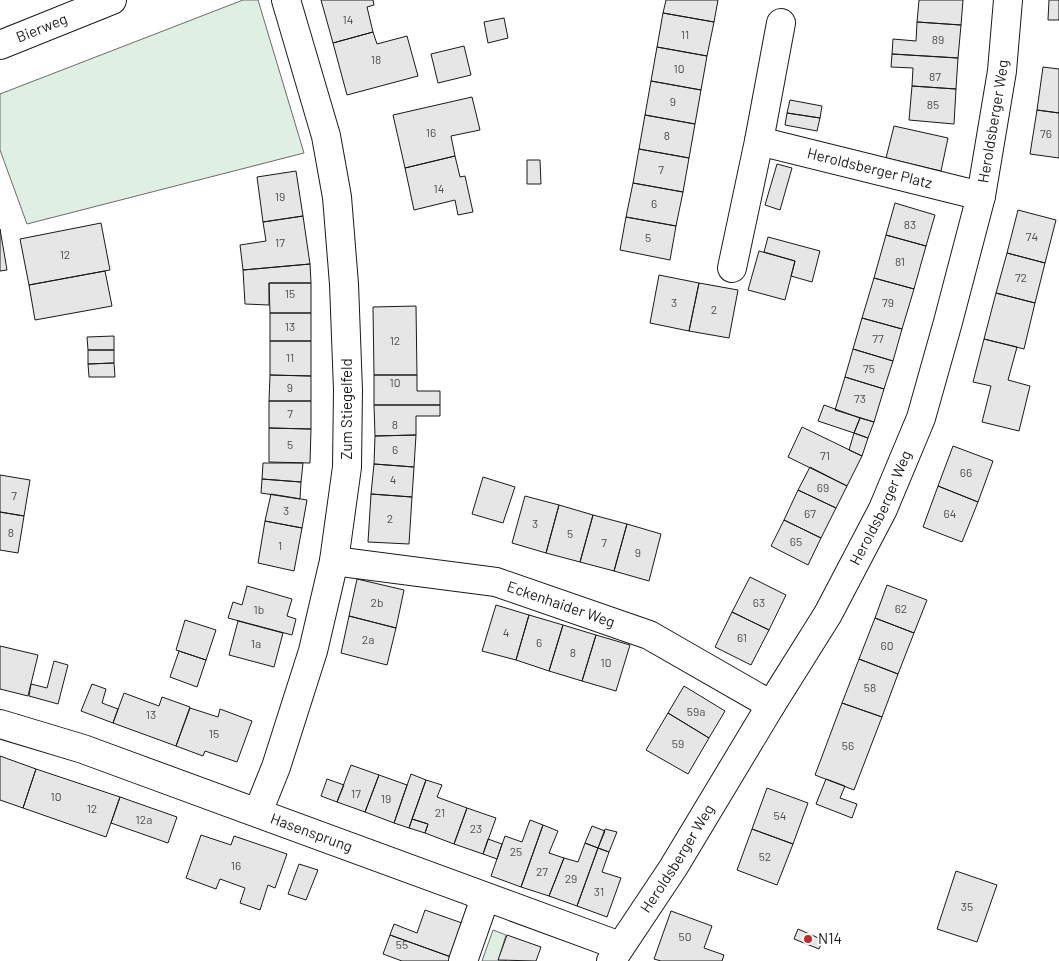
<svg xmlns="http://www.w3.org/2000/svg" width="1059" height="961" font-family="Barlow,sans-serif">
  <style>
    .green { fill: #e0efe3; stroke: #6a6a6a }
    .building { fill: #e6e6e6; stroke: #1a1a1a }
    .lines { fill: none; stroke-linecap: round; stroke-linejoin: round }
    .minor-casing { stroke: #1a1a1a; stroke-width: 30 }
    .secondary-casing { stroke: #1a1a1a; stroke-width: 30 }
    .minor { stroke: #fff; stroke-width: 28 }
    .secondary { stroke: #fff; stroke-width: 28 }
    .poi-dot { fill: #c62828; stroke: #fff; stroke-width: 2 }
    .labels { text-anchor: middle; stroke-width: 4; stroke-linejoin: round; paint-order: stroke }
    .number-label { font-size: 12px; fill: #4d4d4d }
    .street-label { font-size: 15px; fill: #1a1a1a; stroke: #fff }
    .poi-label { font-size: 15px; fill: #1a1a1a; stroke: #fff; text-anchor: start }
  </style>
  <rect width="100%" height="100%" fill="#fff"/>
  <path class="green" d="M243 0H258L304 153 27 224 0 150V94Z
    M493 930 506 935 499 958 507 961H482Z"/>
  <path class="building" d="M321 0H373L374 5 367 7 373 32 333 43Z
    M666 0H718L714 22 663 13Z
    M919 0H963L961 25 917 22Z
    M1049 0H1059V20H1048Z
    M663 13 714 22 707 56 657 47Z
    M504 18 508 38 488 43 484 22Z
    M917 22 961 25 958 58 892 54 893 39 916 41Z
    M373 32 377 44 407 36 418 76 347 95 333 43Z
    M464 46 471 75 438 83 431 54Z
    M657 47 707 56 701 90 651 81Z
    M892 54 958 58 956 89 912 86 913 68 891 67Z
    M1043 67 1059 69V113L1037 110Z
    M651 81 701 90 695 124 645 115Z
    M912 86 956 89 954 124 909 120Z
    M472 97 480 130 451 136 455 156 405 168 393 115Z
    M790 100 822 106 820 118 787 113Z
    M1037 110 1059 113V158L1030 154Z
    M787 113 820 118 817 131 785 125Z
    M645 115 695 124 689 158 639 149Z
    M894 126 948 138 941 171 886 158Z
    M639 149 689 158 683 192 633 183Z
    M455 156 460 177 465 176 473 212 458 215 455 200 414 210 405 168Z
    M527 160H540L541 184H527Z
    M777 164 792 168 780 210 765 205Z
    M296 171 303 216 263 222 257 177Z
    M633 183 683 192 676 226 626 217Z
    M895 203 935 215 926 246 886 235Z
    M1018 210 1056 220 1045 263 1007 253Z
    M303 216 310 264 243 270 240 245 266 241 263 222Z
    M626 217 676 226 670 260 620 250Z
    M101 223 110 270 29 285 20 239Z
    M0 229 7 270 0 271Z
    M886 235 926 246 914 289 874 278Z
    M768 237 820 251 812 282 791 276 795 261 764 252Z
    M759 251 795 261 785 300 748 290Z
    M1007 253 1045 263 1035 303 996 293Z
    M310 264 311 283H269V305L245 304 243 270Z
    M105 271 112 306 35 320 29 285Z
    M659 275 699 283 689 331 650 323Z
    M874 278 914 289 902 329 862 318Z
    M269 283H311V313H270Z
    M699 283 738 290 729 338 689 331Z
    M996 293 1035 303 1024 349 984 339Z
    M416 306 417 375H374L373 307Z
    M270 313H311V341H270Z
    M862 318 902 329 893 361 853 349Z
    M114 336V350H88L87 337Z
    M984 339 1017 347 1008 380 1030 386 1019 431 982 422 991 386 973 382Z
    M270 341H311V376L270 375Z
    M853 349 893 361 884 389 845 377Z
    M88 350H114V363L88 364Z
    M114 363 115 377H89L88 364Z
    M270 375 311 376V401H269Z
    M374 375H417V391H440V405H374Z
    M845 377 884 389 874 422 835 410Z
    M269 401H311V429L269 428Z
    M374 405H440V416H416V435L375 436Z
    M824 405 860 418 854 433 818 421Z
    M860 418 874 422 868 438 854 433Z
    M802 427 862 456 847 486 788 457Z
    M269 428 311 429 310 463 269 462Z
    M854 433 868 438 862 456 849 450Z
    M416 435 414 467 374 464 375 436Z
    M953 446 993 461 978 502 938 486Z
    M263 463H303L301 482 262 479Z
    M374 464 414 467 412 497 371 494Z
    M810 467 847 486 836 508 798 490Z
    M0 475 30 480 24 516 0 512Z
    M483 477 515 487 503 523 472 514Z
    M262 479 301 482 300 499 261 493Z
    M938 486 978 502 962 542 923 527Z
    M798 490 836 508 821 538 784 520Z
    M271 494 307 500 302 528 265 521Z
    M371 494 412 497 409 544 368 542Z
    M525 496 559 505 546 553 512 543Z
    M559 505 593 515 580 562 546 553Z
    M0 512 24 516 18 553 0 550Z
    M593 515 627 524 614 571 580 562Z
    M784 520 821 538 808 565 771 546Z
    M265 521 302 528 294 571 258 563Z
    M627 524 661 534 649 581 614 571Z
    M750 577 786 595 769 630 732 612Z
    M357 579 404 590 396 628 349 616Z
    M887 585 927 600 914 633 875 618Z
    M247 586 292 599 287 616 296 619 292 635 228 618 233 602 242 605Z
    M496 605 529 615 516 660 482 651Z
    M732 612 769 630 751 665 715 647Z
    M529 615 563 625 549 671 516 660Z
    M349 616 396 628 387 665 341 653Z
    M875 618 914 633 898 674 859 659Z
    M185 620 216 630 206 660 176 650Z
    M238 621 283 633 274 667 229 655Z
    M563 625 596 635 582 681 549 671Z
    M596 635 630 645 616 691 582 681Z
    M0 646 38 655 28 696 0 689Z
    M179 651 206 660 197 687 170 677Z
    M859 659 898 674 882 717 842 703Z
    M54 661 68 665 58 704 29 696 31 684 47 688Z
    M92 684 106 689 102 703 118 709 113 723 81 711Z
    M684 686 725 711 709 738 668 713Z
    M124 693 159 706 162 697 190 707 176 746 113 723Z
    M842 703 882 717 854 790 815 775Z
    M190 708 218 717 220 709 252 721 237 762 205 751 203 756 176 746Z
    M668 713 709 738 688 774 646 750Z
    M0 756 36 769 23 808 0 800Z
    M351 765 379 775 365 812 337 802Z
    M36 769 120 797 106 837 23 808Z
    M411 774 426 780 409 828 394 823Z
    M379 775 407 785 394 823 365 812Z
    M327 779 344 785 337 802 321 796Z
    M826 779 845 786 840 798 857 804 852 818 816 804Z
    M426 780 442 785 437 797 467 808 454 844 425 833 428 824 412 819Z
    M767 788 808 803 793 844 752 829Z
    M120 797 177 817 168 843 111 823Z
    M467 808 496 818 483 854 454 844Z
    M412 819 428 824 425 833 409 828Z
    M530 820 543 825 521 887 491 876 505 836 522 842Z
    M543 825 558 831 549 853 564 858 549 896 521 887Z
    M592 826 605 831 598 848 585 843Z
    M605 829 617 832 609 852 598 848Z
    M752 829 793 844 777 885 737 870Z
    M201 835 231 845 234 836 287 854 275 888 268 885 260 910 240 903 245 888 220 879 216 889 186 878Z
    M488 839 502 844 497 859 483 854Z
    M585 843 598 848 577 906 549 896 564 858 578 862Z
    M598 848 609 852 602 872 621 878 607 917 577 906Z
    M299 864 318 870 306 900 288 894Z
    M956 871 997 885 977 942 937 929Z
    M425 910 462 923 451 957 390 935 394 924 417 933Z
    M671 911 712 926 704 948 724 955 722 961H661L654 959Z
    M798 929 823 940 819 949 794 939Z
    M390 935 451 957 449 961H402L383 954Z
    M507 935 541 947 536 961 498 960Z"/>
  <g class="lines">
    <g class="minor-casing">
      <g id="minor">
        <path id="s1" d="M759 141 981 196"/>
        <path d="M732 268 759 141 781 23"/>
        <path id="s2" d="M334 561 496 582 649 635 771 705"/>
        <path id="s3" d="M0 724 83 749 620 946"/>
        <path d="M258 812 276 767 313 651 334 561 347 467 348 390 344 284 337 197 326 136 286 0"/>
        <path d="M463 961 485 898"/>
        <path id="s4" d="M611 961 673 868 771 705 828 614 883 509 921 418 948 322 981 196 1002 71 1008 0"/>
      </g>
    </g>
    <g class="secondary-casing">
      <g id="secondary">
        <path id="s5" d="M0 45 112 0"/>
      </g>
    </g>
    <use href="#minor" class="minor"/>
    <use href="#secondary" class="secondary"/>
  </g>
  <circle class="poi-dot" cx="808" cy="939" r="5"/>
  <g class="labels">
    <g class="number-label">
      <text x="348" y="24">14</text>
      <text x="685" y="39">11</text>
      <text x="938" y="44">89</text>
      <text x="376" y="64">18</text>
      <text x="679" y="73">10</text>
      <text x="935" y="81">87</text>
      <text x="673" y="106">9</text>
      <text x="933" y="109">85</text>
      <text x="431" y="137">16</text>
      <text x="1046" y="138">76</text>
      <text x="667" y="140">8</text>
      <text x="661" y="174">7</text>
      <text x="439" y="193">14</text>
      <text x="280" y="201">19</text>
      <text x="654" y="208">6</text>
      <text x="910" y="229">83</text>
      <text x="1032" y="241">74</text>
      <text x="648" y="242">5</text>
      <text x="280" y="247">17</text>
      <text x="65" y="259">12</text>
      <text x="900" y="266">81</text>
      <text x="1021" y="282">72</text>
      <text x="290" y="298">15</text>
      <text x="674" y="307">3</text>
      <text x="888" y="307">79</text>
      <text x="714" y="314">2</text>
      <text x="290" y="331">13</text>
      <text x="878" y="343">77</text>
      <text x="395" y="345">12</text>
      <text x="290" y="362">11</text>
      <text x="869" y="373">75</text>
      <text x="395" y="387">10</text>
      <text x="290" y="392">9</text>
      <text x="860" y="403">73</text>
      <text x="290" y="418">7</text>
      <text x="395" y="429">8</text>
      <text x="290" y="449">5</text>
      <text x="395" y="454">6</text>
      <text x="825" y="460">71</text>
      <text x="966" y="477">66</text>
      <text x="393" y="484">4</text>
      <text x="823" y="492">69</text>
      <text x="14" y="500">7</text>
      <text x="286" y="515">3</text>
      <text x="810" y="518">67</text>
      <text x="950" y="518">64</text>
      <text x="390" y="523">2</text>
      <text x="535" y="528">3</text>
      <text x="11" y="537">8</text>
      <text x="570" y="538">5</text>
      <text x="796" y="546">65</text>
      <text x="604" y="547">7</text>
      <text x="280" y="550">1</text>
      <text x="638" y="557">9</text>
      <text x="377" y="607">2b</text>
      <text x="759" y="607">63</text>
      <text x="901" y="613">62</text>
      <text x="259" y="614">1b</text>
      <text x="506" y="637">4</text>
      <text x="742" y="642">61</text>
      <text x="368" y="644">2a</text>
      <text x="539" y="647">6</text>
      <text x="256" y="648">1a</text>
      <text x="887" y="650">60</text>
      <text x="573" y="657">8</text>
      <text x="606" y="667">10</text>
      <text x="870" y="692">58</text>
      <text x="696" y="716">59a</text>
      <text x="151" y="719">13</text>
      <text x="214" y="738">15</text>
      <text x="678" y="748">59</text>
      <text x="848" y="750">56</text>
      <text x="356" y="798">17</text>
      <text x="56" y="801">10</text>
      <text x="386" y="803">19</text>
      <text x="92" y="813">12</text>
      <text x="440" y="817">21</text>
      <text x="780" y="820">54</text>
      <text x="144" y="824">12a</text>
      <text x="476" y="833">23</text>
      <text x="516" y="856">25</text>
      <text x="765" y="861">52</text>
      <text x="236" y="870">16</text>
      <text x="542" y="876">27</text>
      <text x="571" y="883">29</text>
      <text x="599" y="896">31</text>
      <text x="967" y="911">35</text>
      <text x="685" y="941">50</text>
      <text x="402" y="949">55</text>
    </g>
    <g class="street-label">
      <text dy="5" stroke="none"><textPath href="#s5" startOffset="45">Bierweg</textPath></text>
      <text dy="5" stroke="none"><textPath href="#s4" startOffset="932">Heroldsberger Weg</textPath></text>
      <text dy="5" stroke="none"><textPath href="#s1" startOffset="114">Heroldsberger Platz</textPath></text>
      <text transform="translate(347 409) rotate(-90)" y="5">Zum Stiegelfeld</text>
      <text dy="5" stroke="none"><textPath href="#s4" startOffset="528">Heroldsberger Weg</textPath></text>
      <text dy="5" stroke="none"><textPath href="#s2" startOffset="232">Eckenhaider Weg</textPath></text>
      <text dy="5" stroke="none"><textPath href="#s3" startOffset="330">Hasensprung</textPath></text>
      <text dy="5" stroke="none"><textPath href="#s4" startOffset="122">Heroldsberger Weg</textPath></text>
    </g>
    <g class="poi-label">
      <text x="818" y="944">N14</text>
    </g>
  </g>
</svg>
